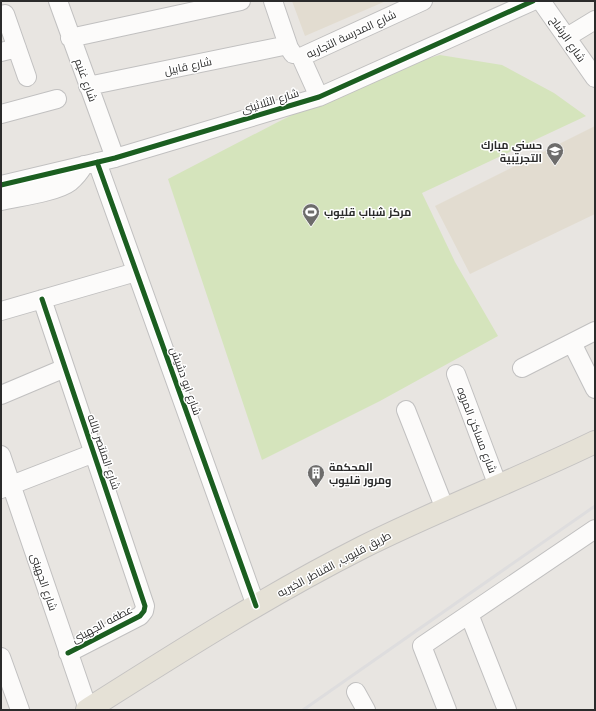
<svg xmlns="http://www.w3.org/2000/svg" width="596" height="711" font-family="Jost,Cairo,sans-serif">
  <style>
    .education { fill: #e2dcd0 }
    .pitch { fill: #d5e4bc }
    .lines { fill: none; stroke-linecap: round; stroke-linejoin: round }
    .minor-casing { stroke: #c1c0c0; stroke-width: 20 }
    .major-casing { stroke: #c5c3c2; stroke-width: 24 }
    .minor { stroke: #fcfbfa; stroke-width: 18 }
    .major { stroke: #e5e1d6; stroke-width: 22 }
    .rail { stroke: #deddde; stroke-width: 3 }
    .cycleway-casing { stroke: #fff; stroke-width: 8 }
    .cycleway { stroke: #1b5e20; stroke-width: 5 }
    .labels { text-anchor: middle; stroke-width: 3; stroke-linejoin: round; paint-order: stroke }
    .street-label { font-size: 11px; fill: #2b2b2b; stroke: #fff }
    .poi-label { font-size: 11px; font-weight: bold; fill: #2b2b2b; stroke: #fff; text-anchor: start }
  </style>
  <rect width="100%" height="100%" fill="#e8e5e1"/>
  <path class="education" d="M292 1H386L305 36Z
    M595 126V214L470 274 435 206Z"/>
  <path class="pitch" d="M440 55 502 65 554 93 586 116 422 193 455 262 498 336 380 401 262 460 168 179 276 123 376 73Z"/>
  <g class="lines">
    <g class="minor-casing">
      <path id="minor" d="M58 1 115 158
        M273 1 289 48 293 54
        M541 1 595 78
        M5 14 27 77
        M567 37 595 20
        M70 38 241 1
        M1 52 17 48
        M301 57 423 1
        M301 57 319 97
        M88 86 288 45
        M1 114 57 99
        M97 162 256 606
        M1 185 115 158 319 97 533 1
        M1 201C18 197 57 192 70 182 76 177 80 172 84 165
        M42 299 145 606 144 611 140 616 68 653
        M1 311 136 272
        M572 343 595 389
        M522 368 595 331
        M456 374 498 486
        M1 395 65 368
        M406 410 445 509
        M1 455 88 709
        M1 489 94 453
        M469 614 507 710
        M1 657 20 710
        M356 692 366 710
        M447 710 422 646 595 529"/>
    </g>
    <g class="major-casing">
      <path id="major" d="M87 710C177 653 268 595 363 547 439 509 519 479 595 442"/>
    </g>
    <use href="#minor" class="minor"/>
    <use href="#major" class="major"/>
    <path class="rail" d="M303 710 595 506"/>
    <g class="cycleway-casing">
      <path id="cycleway" d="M97 162 256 606
        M1 185 115 158 319 97 533 1
        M42 299 145 606 144 611 140 616 68 653"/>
    </g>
    <use href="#cycleway" class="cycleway"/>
  </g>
  <defs>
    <g id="school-pin" transform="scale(0.9)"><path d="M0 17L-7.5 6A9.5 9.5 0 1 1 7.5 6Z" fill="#6d6c6b" stroke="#fff"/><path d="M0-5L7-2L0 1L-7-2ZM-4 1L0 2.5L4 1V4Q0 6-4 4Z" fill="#fff"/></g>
    <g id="stadium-pin" transform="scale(0.9)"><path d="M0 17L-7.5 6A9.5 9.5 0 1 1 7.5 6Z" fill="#6d6c6b" stroke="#fff"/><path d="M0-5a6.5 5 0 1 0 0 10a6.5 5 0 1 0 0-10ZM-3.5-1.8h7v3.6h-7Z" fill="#fff"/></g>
    <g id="building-pin" transform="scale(0.9)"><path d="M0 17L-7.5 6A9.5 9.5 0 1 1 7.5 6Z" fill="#6d6c6b" stroke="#fff"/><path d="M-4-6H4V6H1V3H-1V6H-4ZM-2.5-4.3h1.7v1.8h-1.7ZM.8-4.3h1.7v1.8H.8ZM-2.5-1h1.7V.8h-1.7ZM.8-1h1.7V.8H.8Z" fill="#fff"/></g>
  </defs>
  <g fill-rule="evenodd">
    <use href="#school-pin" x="555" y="151"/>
    <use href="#stadium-pin" x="311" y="212"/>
    <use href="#building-pin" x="316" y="473"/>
  </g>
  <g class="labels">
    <g class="street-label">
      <text transform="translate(351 34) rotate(-25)" y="4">شارع المدرسة التجاريه</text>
      <text transform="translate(568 39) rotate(55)" y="4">شارع الرشاح</text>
      <text transform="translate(188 66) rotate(-12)" y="4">شارع قابيل</text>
      <text transform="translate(86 80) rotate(70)" y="4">شارع غنيم</text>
      <text transform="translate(270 101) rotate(-17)" y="4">شارع الثلاثينى</text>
      <text transform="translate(186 381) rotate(70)" y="4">شارع ابو دشيش</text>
      <text transform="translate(477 430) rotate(69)" y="4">شارع مساكن المروه</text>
      <text transform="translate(104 452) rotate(71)" y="4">شارع المنتصر بالله</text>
      <text transform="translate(334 564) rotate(-28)" y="4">طريق قليوب, القناطر الخيريه</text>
      <text transform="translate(44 582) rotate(71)" y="4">شارع الجهينى</text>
      <text transform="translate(102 624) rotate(-28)" y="4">عطفه الجهينى</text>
    </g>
    <g class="poi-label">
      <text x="542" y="149" text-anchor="end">حسني مبارك<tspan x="542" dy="13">التجريبية</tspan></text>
      <text x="324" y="216">مركز شباب قليوب</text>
      <text x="329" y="471">المحكمة<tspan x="329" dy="13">ومرور قليوب</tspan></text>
    </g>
  </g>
  <rect width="596" height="711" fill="none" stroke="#2b2b2b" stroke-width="4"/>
</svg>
